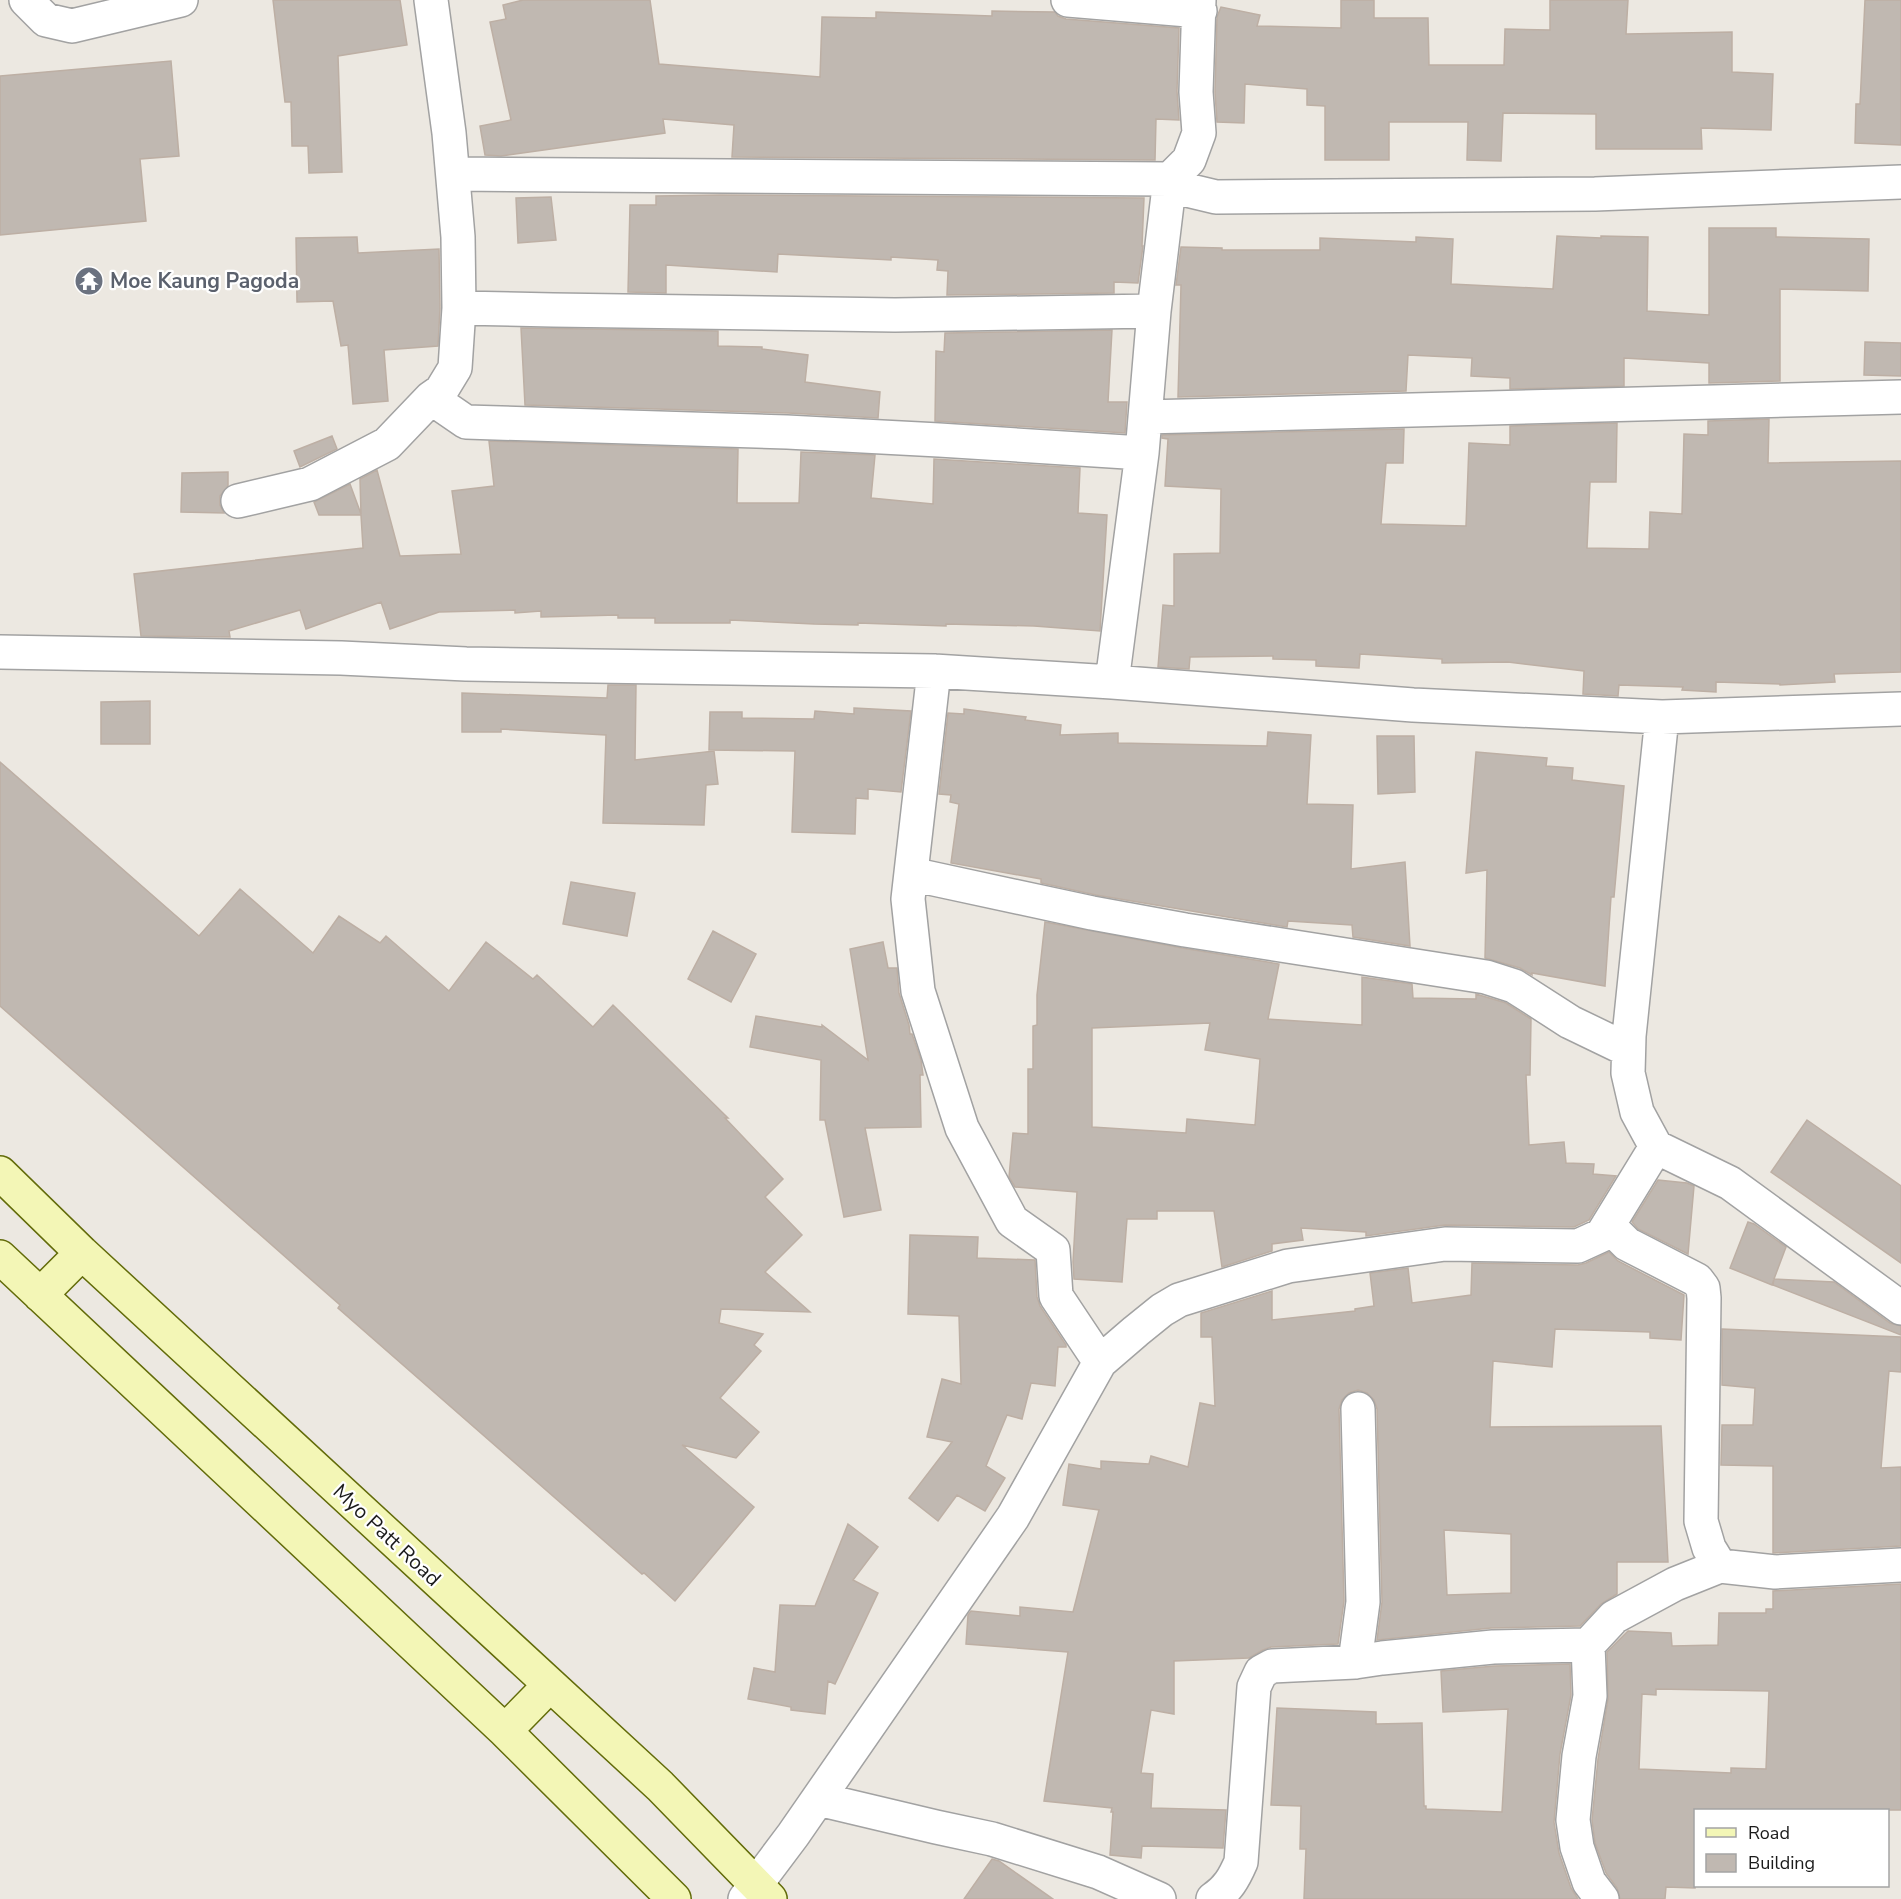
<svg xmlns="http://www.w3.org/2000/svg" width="1901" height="1899" font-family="'Nunito Sans',sans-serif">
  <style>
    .building { fill: #c0b8b1; stroke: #bdafa4; stroke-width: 1.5; fill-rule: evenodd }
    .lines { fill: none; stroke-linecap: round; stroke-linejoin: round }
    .minor-casing { stroke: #a2a2a2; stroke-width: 36 }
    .secondary-casing { stroke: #626b09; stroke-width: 36 }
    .minor { stroke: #fff; stroke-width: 33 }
    .secondary { stroke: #f3f6b6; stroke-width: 33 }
    .labels { text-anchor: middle; stroke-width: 4.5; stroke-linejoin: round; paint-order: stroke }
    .worship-label { font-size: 21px; font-weight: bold; fill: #5b616d; stroke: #fff; text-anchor: start }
    .street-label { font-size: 21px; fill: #1b1b1b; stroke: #fff }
  </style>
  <rect width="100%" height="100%" fill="#ece8e1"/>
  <path class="building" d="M273 0H400L407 45 338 56 342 172 309 173 308 146H292L291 102H285Z
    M523 0H650L659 64 820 77 822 17 876 18V12L992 16V11L1055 12 1058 16 1066 19 1179 28 1177 91 1179 120 1156 119 1155 160 732 157 734 125 663 119 665 133 501 156 485 155 480 126 511 120 490 22 506 19 503 5Z
    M1341 0H1374V18H1428L1429 65H1504L1505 29 1550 30V0H1628L1626 34 1732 32V72L1773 74 1771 130 1701 128 1702 149H1596V114L1503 113 1501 161 1467 160 1468 122H1389V160H1325V106L1307 105V89L1245 84 1244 123 1217 122 1215 92 1217 17 1221 7 1260 15 1257 26 1341 28Z
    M1865 0H1901V145L1855 143 1856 104H1860Z
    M171 61 179 156 140 159 146 221 0 235V76Z
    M720 195 1144 198 1142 246H1143L1138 283 1114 282V293L947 295 948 271 937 270 938 260 891 257V260L778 254 777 272 666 265V293L628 292 630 205H656V196Z
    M551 197 556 240 518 243 516 198Z
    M1709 228H1776V237L1869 239 1868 291 1780 289V381L1709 383V363L1624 358V386L1510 389V378L1471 376 1472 358 1408 355 1406 391 1178 397 1181 285H1176L1181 247 1222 248V250H1320V238L1416 242V237L1453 239 1451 284 1553 289 1557 236 1601 238V236L1648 237 1647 311 1709 315Z
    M357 237 358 253 439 249 440 308 438 346 384 350 388 401 353 404 348 345 341 346 333 301 297 302 296 238Z
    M521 328 718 331V346L762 347V349L808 355 805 382 880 392 878 418 788 413 525 405Z
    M1112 330 1108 402H1127L1125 433 935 421 936 351 944 352 945 333Z
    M1865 342 1901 343V376L1864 375Z
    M1769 419 1768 463 1901 461V672L1834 674 1835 682 1780 685V684L1716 682V692L1682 690 1683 687 1619 685 1618 696 1583 694 1584 671 1508 662 1442 663V659L1360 654 1359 668 1316 666V660L1273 659V656L1190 657 1189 669 1158 667 1163 605 1174 606V554L1220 553 1221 489 1165 486 1168 439 1162 438V435L1404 429 1403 463H1386L1381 524 1466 526 1469 443 1510 445V426L1617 423 1616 482H1590L1587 548 1649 549 1650 512 1682 514 1684 434 1708 435V421Z
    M332 436 337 449 300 467 294 451Z
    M489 441 738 449 737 503H799L801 452 875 455 871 498 933 504 934 459 1080 468 1078 513 1107 515 1100 631 1034 626 946 624V626L858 623V625L814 624 730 620V623H655V618H618V615L541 617V611L515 613V610L439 612 390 629 381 602 306 629 300 610 229 631 230 637 141 636 134 574 363 548 361 515H319L314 502 350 484 361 514 360 479 377 470 400 556 461 554 452 491 494 486Z
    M228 472V486L220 496V505L224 513 181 512 182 473Z
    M608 685H636L635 760 714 751 718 784 706 785 704 825 603 823 606 735 501 729V732H462V693L607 698Z
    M150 701V744H101V702Z
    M854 708 911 711 901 792 868 789V799L856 798 855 834 792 832 795 751 709 750 710 712H742V718L814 719 815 711 854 714Z
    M964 709 1026 717 1025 720 1061 725 1060 735 1118 733V743L1267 746 1268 732 1311 735 1307 804 1353 805 1351 869 1405 862 1410 946 1353 937 1352 925 1288 921 1287 927 1096 895 1041 883V879L951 863 959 804 950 802 951 795 939 794 948 713 964 714Z
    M1377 736H1414L1415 792 1378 794Z
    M1476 752 1547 758 1546 766 1573 768 1572 780 1624 786 1614 897H1611L1605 986 1532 973V975L1520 968 1485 958 1487 870 1466 873Z
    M0 762 199 936 240 889 313 953 339 916 380 943 386 936 449 991 486 942 533 979 537 975 593 1027 613 1005 728 1118H725L783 1179 765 1197 802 1235 765 1272 810 1312 721 1309 719 1323 763 1334 754 1345 761 1351 720 1398 759 1432 736 1458 682 1445 754 1507 675 1601 644 1573 642 1574 338 1308 340 1305 0 1006Z
    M571 882 635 893 627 936 563 924Z
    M1045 922 1182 948 1279 964 1268 1019 1362 1025V977L1412 984 1413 998 1476 999V994L1506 1003 1531 1019 1530 1075H1526L1529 1145 1564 1142 1566 1163 1594 1164 1593 1174 1616 1176 1589 1220 1574 1227 1445 1225 1366 1236V1232L1301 1228 1303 1240 1272 1244V1251L1222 1267 1214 1211H1157V1219H1127L1122 1282 1074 1279 1073 1262 1077 1192 1015 1187 1009 1177 1013 1133 1028 1134V1069H1033V1026L1037 1025V995ZM1210 1023 1205 1050 1260 1059 1255 1125 1187 1119 1186 1133 1092 1127V1028Z
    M713 931 756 954 731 1002 688 979Z
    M883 942 888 968H897L899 993 909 1025 910 1034H912L921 1060 923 1075H920L921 1127 865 1128 881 1210 844 1217 825 1120H820L821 1060 750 1047 756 1016 822 1027V1025L868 1060 850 949Z
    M1807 1120 1901 1186V1263L1771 1172Z
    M1658 1180 1687 1183 1694 1186 1688 1254 1638 1229 1632 1222Z
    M1748 1222 1754 1224 1786 1247 1774 1279 1834 1282 1890 1323 1901 1326V1335L1773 1285 1774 1279 1772 1285 1730 1268Z
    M910 1235 978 1237 977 1258 1035 1260 1037 1297 1040 1306 1066 1345V1347H1058L1055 1386 1031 1383 1022 1419 1007 1415 986 1466 1005 1478 985 1511 957 1495 938 1521 909 1498 952 1442 927 1437 942 1379 961 1384 959 1316 908 1314Z
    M1609 1252 1618 1261 1684 1295 1681 1340 1650 1338V1332L1555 1329 1552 1367 1493 1361 1490 1427 1661 1426 1668 1562H1617V1594L1601 1604 1580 1626 1491 1628 1377 1640 1382 1602 1377 1409 1374 1400 1367 1393 1358 1390 1349 1393 1342 1400 1339 1409 1344 1601 1338 1644 1271 1647 1263 1650 1249 1658 1174 1661V1714L1151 1710 1141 1773 1153 1774 1151 1808 1226 1810 1223 1848 1142 1846 1141 1858 1110 1855 1113 1812H1111L1112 1808 1044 1801 1068 1652 966 1644 968 1615 971 1611 1020 1616V1607L1073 1612 1099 1510 1063 1505 1069 1464 1101 1469V1461L1149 1464 1151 1456 1188 1467 1200 1403 1215 1406 1212 1337H1201V1313L1272 1291V1320L1355 1311V1309L1374 1306 1370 1273 1408 1268 1412 1303 1471 1295 1472 1263 1578 1265 1586 1263ZM1444 1530 1511 1534V1593L1447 1595Z
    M1722 1329 1901 1337V1372L1889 1371 1881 1468 1901 1467V1546L1773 1553V1466L1721 1465 1722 1425H1753L1755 1388 1722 1385Z
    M848 1524 878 1547 853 1580 878 1593 835 1684 828 1681 825 1714 791 1710V1707L748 1699 754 1668 775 1672 780 1605 815 1606Z
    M1901 1584V1810H1695V1888L1666 1887 1665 1899H1620L1617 1888 1606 1873 1595 1843 1592 1820 1598 1759 1608 1699 1607 1652 1628 1631 1671 1633 1672 1646 1718 1645 1719 1613H1766V1609H1773V1591ZM1656 1689 1769 1691 1766 1769 1731 1768V1773L1639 1769 1642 1694 1656 1695Z
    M1570 1664 1571 1695 1560 1754 1554 1822 1559 1853 1571 1888 1578 1899H1304L1306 1849H1300L1301 1806 1271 1805 1277 1708 1376 1712V1724L1422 1723 1424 1806H1426V1809L1502 1812 1508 1709 1443 1712 1441 1671 1494 1666Z
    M992 1859 999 1861 1053 1899H964Z"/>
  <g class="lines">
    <g class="minor-casing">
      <path id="minor" d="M26 0 46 20 72 26 181 0
        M1068 0 1200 11
        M454 174 1170 179 1154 311 1142 453 1112 682
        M1170 179 1189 160 1199 133 1196 92 1199 0
        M1170 186 1216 197 1595 194 1901 182
        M459 308 553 310 895 315 1154 311
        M431 398 466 422 787 432 939 440 1142 453
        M1145 417 1901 397
        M238 501 310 484 387 444 431 398 441 391 455 368 459 308 458 237 449 133 431 0
        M0 652 341 658 466 664 934 671 1112 682 1413 705 1662 717 1901 709
        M934 671 908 899 918 991 962 1128 1012 1221 1053 1250 1056 1296 1100 1362
        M1662 717 1629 1036 1628 1073 1637 1112 1656 1147 1730 1183 1901 1308
        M911 874 1092 913 1185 930 1486 977 1514 986 1570 1022 1628 1050
        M1608 1225 1627 1244 1697 1280 1703 1288 1704 1298 1701 1521 1709 1548 1720 1566 1775 1572 1901 1565
        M1588 1645 1590 1696 1579 1756 1573 1820 1577 1847 1589 1882 1602 1899
        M1355 1662 1363 1602 1358 1409
        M818 1799 936 1827 992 1839 1098 1872 1159 1899
        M745 1899 793 1835 1013 1517 1100 1362 1136 1331 1162 1310 1179 1300 1288 1266 1445 1244 1578 1246 1602 1235 1656 1147
        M1213 1899C1228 1889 1234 1878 1241 1862L1254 1687 1261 1672 1272 1666 1355 1662 1382 1658 1493 1647 1588 1645 1614 1617 1675 1584 1720 1566"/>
    </g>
    <g class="secondary-casing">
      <path id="secondary" d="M0 1173 82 1253 660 1786 770 1899
        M0 1257 505 1731 674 1899
        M40 1295 82 1253
        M505 1731 550 1685"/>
    </g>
    <use href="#minor" class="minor"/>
    <use href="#secondary" class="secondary"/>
  </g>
  <defs>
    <g id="temple-disc" transform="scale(1.5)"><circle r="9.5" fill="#6b7280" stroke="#fff"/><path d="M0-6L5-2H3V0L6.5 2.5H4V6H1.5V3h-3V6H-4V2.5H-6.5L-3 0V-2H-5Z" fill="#fff"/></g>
  </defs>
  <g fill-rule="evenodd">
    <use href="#temple-disc" x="89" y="281"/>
  </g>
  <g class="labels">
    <g class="worship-label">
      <text x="110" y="288">Moe Kaung Pagoda</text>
    </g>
    <g class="street-label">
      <text transform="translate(387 1535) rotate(43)" y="7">Myo Patt Road</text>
    </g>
  </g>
  <rect x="1694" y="1809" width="195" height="78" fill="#ffffff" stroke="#a4a4a4" stroke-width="1.5"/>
  <rect x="1706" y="1828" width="30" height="9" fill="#f3f6b6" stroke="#a4a4a4" stroke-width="1.5"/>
  <text x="1748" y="1839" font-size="18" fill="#1b1b1b">Road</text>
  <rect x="1706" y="1854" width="30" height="18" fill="#c0b8b1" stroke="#a4a4a4" stroke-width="1.5"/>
  <text x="1748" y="1869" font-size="18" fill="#1b1b1b">Building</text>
</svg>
